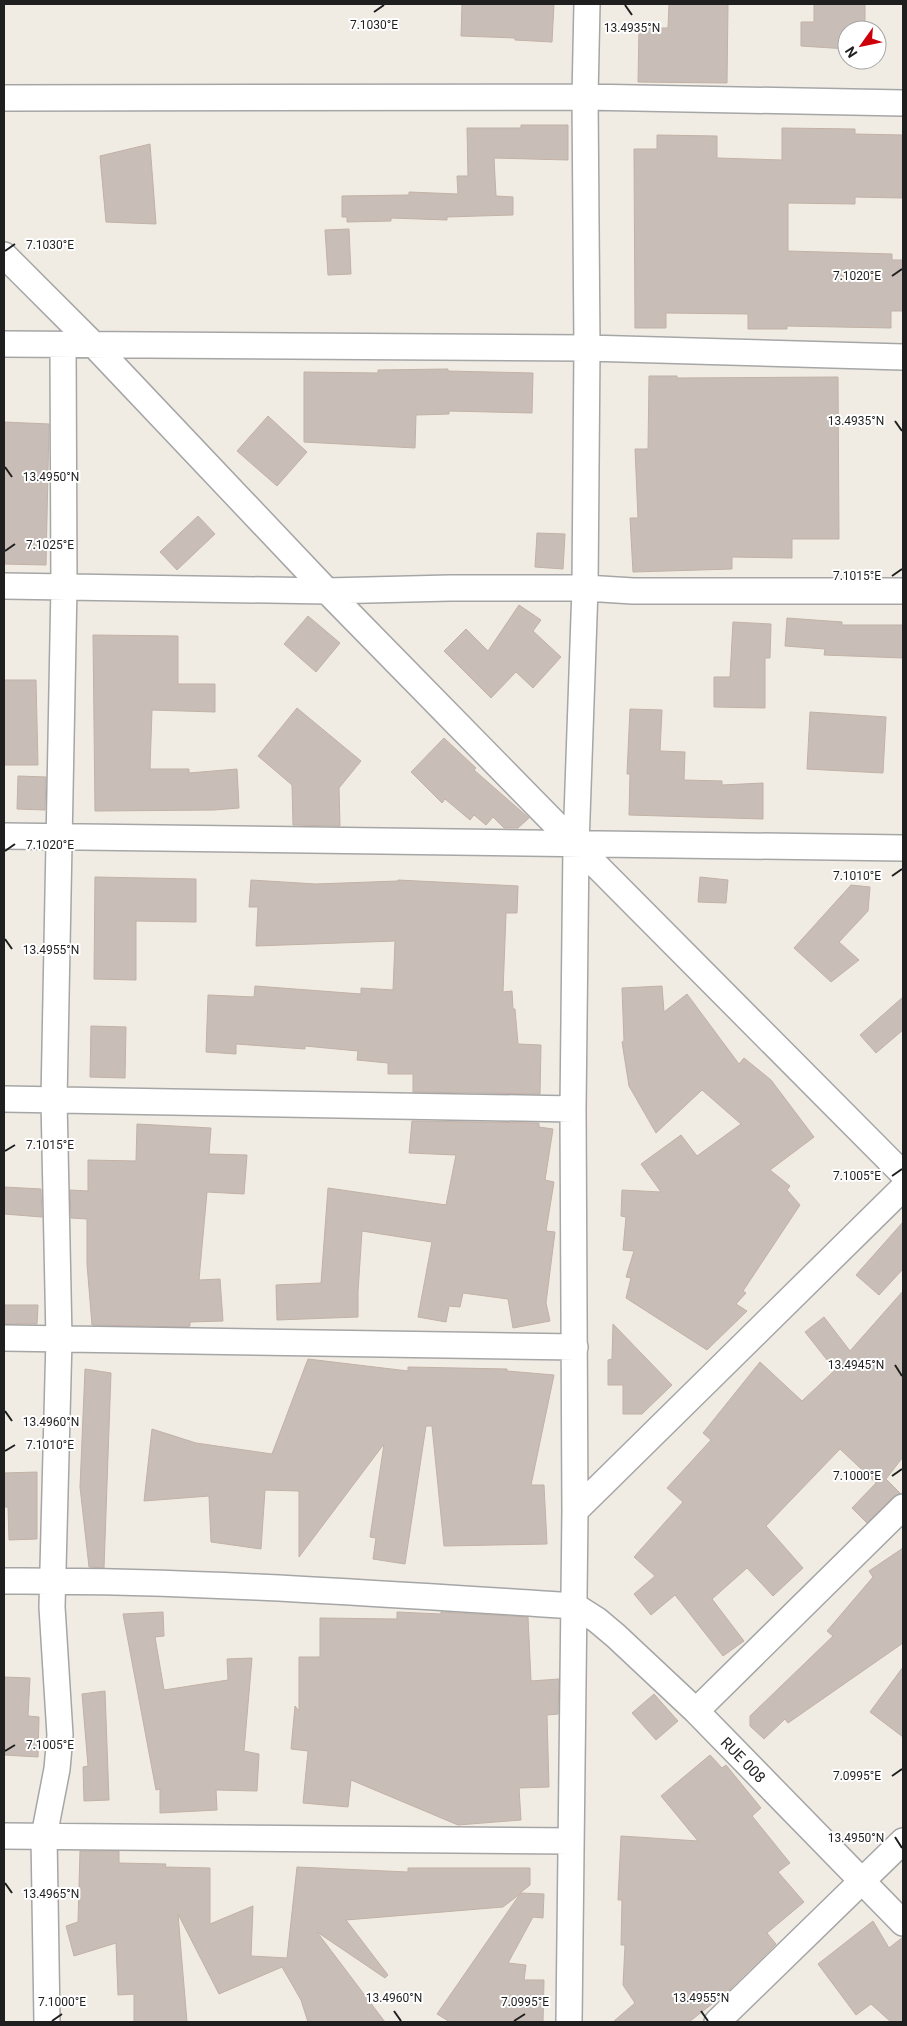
<svg xmlns="http://www.w3.org/2000/svg" width="907" height="2026" font-family="Roboto,sans-serif">
  <style>
    .building { fill: #c8beb7; stroke: #c3b1a6 }
    .lines { fill: none; stroke-linecap: round; stroke-linejoin: round }
    .minor-casing { stroke: #a6a6a6; stroke-width: 28 }
    .minor { stroke: #fff; stroke-width: 25 }
    .ticks { fill: none; stroke: #1f1f1f; stroke-width: 2 }
    .labels { text-anchor: middle; stroke-width: 4; stroke-linejoin: round; paint-order: stroke }
    .street-label { font-size: 15px; fill: #1f1f1f; stroke: #fff }
    .ticks-label { font-size: 12px; text-anchor: middle; fill: #1f1f1f; stroke: #fff; stroke-width: 4; stroke-linejoin: round; paint-order: stroke }
  </style>
  <rect width="100%" height="100%" fill="#f0ece4"/>
  <path class="building" d="M462 4H554L552 42 515 40V38L461 36Z
    M669 4H728L727 83 638 82 639 28H668Z
    M814 4H865V30H847V49L801 46V22H814Z
    M521 125H568V160L494 158 496 196 513 197V215L447 217V220L391 218V221L347 222V217H342V196L409 195V192L458 194 457 176H468L467 128H521Z
    M782 128 855 129V134L902 135V198L855 197V204L788 203V251L892 254V260H903V311H891V328L787 326V329H748V314L666 313V328H635L634 149H657V135L717 136V158L782 160Z
    M150 144 156 224 106 222 100 156Z
    M349 229 351 274 328 275 325 230Z
    M448 369V371L533 373 532 413 449 411V414L416 415 415 448 304 442V372L378 373V370Z
    M649 376H677V378L838 377 839 539H792V558L732 557V569L633 572 630 518H638L635 449H648Z
    M268 416 307 452 277 486 237 451Z
    M4 422 49 424 46 565 4 564Z
    M198 516 215 534 177 570 160 552Z
    M537 533 565 534 563 569 535 567Z
    M519 605 541 620 533 631 561 657 533 688 516 672 491 698 444 651 466 629 488 651Z
    M308 616 340 643 316 672 284 644Z
    M787 618 842 622V625H903V658L824 655 825 649 785 646Z
    M733 622 771 624 770 658H765V708L714 707V677H730Z
    M93 635 178 636V684H215V712L152 710 150 769H189V773L237 769 239 808 214 810 95 811Z
    M4 680H36L38 765H4Z
    M297 708 361 761 339 788 340 826 293 825 292 785 258 756Z
    M630 709 662 710 660 751 685 752 684 780 722 781V785L763 783V819L629 815 630 774H627Z
    M810 712 886 717 883 773 807 769Z
    M444 738 476 768 474 770 529 818 518 828H504L493 817 486 825 474 815 470 820 445 799 442 803 411 772Z
    M18 776 46 777 45 810 17 809Z
    M95 877 196 879V922L136 921V980L94 979Z
    M700 877 728 880 726 903 698 902Z
    M251 880 316 884 398 881V880L518 886 517 913H506L503 992 512 991 513 1009H515L518 1044 541 1045 540 1094 413 1092V1074H388V1063L357 1060 358 1051 305 1046V1049L236 1044V1054L206 1052 208 995 254 997 255 986 361 994V988L393 990 395 941 256 946 258 907H249Z
    M851 885 870 887 868 911 839 942 859 960 831 982 794 948Z
    M662 986 664 1012 687 994 739 1064 744 1058 771 1080 814 1137 770 1170 790 1186 787 1190 800 1205 743 1291 746 1293 736 1304 747 1311 707 1350 626 1298 631 1278 626 1277 634 1251 623 1250 626 1217 621 1216 622 1190 661 1192 641 1164 681 1135 697 1156 741 1124 702 1090 656 1133 629 1086 622 1042 624 1041 622 988Z
    M903 997V1030L876 1053 860 1035Z
    M91 1026 126 1027 125 1078 90 1077Z
    M412 1121 539 1123V1127L553 1129 545 1180 554 1182 546 1231 555 1232 546 1303 550 1321 513 1328 508 1299 463 1293 460 1307 449 1306 446 1322 418 1317 432 1242 362 1231 358 1292V1317L277 1320 276 1285 321 1283 328 1188 446 1205 456 1155 409 1153Z
    M137 1124 211 1128 209 1154 247 1155 244 1194 207 1192 199 1280 220 1279 223 1321 190 1322V1326L187 1327 92 1325 87 1264V1219L71 1218 70 1190 88 1191V1160L136 1161Z
    M4 1187 41 1189 42 1217 4 1214Z
    M903 1222V1269L879 1295 856 1275Z
    M903 1291V1457L886 1479 900 1493 893 1497 867 1523 852 1508 876 1483 840 1449 766 1526 803 1568 773 1596 747 1568 712 1599 744 1641 723 1656 675 1595 651 1615 634 1594 655 1576 634 1557 683 1502 667 1488 711 1440 703 1433 760 1362 802 1401 835 1370 805 1332 824 1317 850 1351Z
    M4 1305H38L37 1324H4Z
    M613 1324 672 1385 642 1414H623V1385H608V1360L612 1359Z
    M308 1359 408 1371V1367L507 1369V1371L554 1375 531 1485H544L547 1544 444 1546 432 1426H426L405 1564 373 1559 376 1538 370 1537 384 1444 299 1557V1491L265 1490 261 1549 211 1542 209 1496 144 1501 152 1429 196 1443 272 1454Z
    M85 1369 111 1373 104 1568 89 1567 80 1487Z
    M37 1472V1539L9 1540 8 1507H4V1473Z
    M903 1548V1643L788 1723 785 1719 764 1739 750 1726V1716L833 1636 827 1631 873 1577 869 1571Z
    M163 1612 164 1636 155 1637 164 1690 228 1680 227 1659 252 1658 244 1751 259 1754 257 1791 216 1790 217 1810 160 1813V1789L156 1790 123 1614Z
    M397 1612 441 1614V1612L528 1617 531 1681 559 1679 558 1714 547 1715 549 1787 519 1788 521 1820 458 1825 351 1780 348 1807 303 1803 308 1751 291 1749 295 1706 299 1711V1657H320V1618L397 1619Z
    M903 1667V1737L870 1712Z
    M4 1677 30 1678 28 1716 39 1717 38 1757 4 1755Z
    M105 1691 109 1800 84 1801 83 1767 88 1766 82 1694Z
    M654 1694 678 1721 656 1740 632 1713Z
    M710 1755 722 1768 726 1765 761 1808 752 1816 790 1863 778 1872 804 1902 767 1933 776 1944 726 1993 689 2022H613L635 2003 623 1985 625 1945H621L622 1900H618L621 1836 698 1841 661 1796Z
    M80 1851H119V1863L166 1864 165 1867 210 1868V1924L253 1906 251 1956 287 1958 297 1867 408 1872V1868H530V1885L520 1893 544 1894 543 1918 533 1917 508 1963 526 1965 524 1980H544L543 2022H450L437 2014 520 1894 503 1907 346 1920 388 1975 385 1978 317 1932 385 2022H308L301 2000 282 1967 219 1994 178 1914 187 2022H134V1994L118 1995 116 1943 74 1956 66 1926 78 1922Z
    M873 1921 889 1948 903 1937V2022H891L871 2004 856 2015 818 1964Z"/>
  <g class="lines">
    <g class="minor-casing">
      <path id="minor" d="M4 98 585 97 903 103
        M4 255 93 344 327 591 576 845 903 1174
        M4 344 587 348 903 357
        M4 586 327 591 450 588H585L633 591H903
        M4 836 903 848
        M4 1099 573 1109
        M4 1338 575 1347
        M575 1511 903 1188
        M4 1581C194 1580 385 1594 575 1606L597 1620 616 1636 696 1711 903 1923
        M696 1711 903 1507
        M4 1836 571 1841
        M47 2022 44 1836 57 1769 60 1735 52 1607 59 1339 54 1100 64 586 63 345
        M569 2022 575 1511 573 1109 576 845 585 588 587 348 585 97 587 4
        M717 2022 903 1841"/>
    </g>
    <use href="#minor" class="minor"/>
  </g>
  <path class="ticks" d="M625 5 632 15M374 12 384 5M5 251 15 244M892 276 902 269M895 421 902 431M5 467 12 477M5 551 15 544M892 576 902 569M5 851 15 844M892 876 902 869M5 939 12 949M5 1151 15 1145M892 1176 902 1169M895 1365 902 1376M5 1411 12 1421M5 1451 15 1445M892 1476 902 1469M5 1751 15 1745M892 1776 902 1769M895 1837 902 1848M5 1883 12 1893M394 2011 401 2021M701 2011 708 2021M52 2021 62 2014M514 2021 525 2014"/>
  <g class="labels">
    <g class="street-label">
      <text transform="translate(743 1760) rotate(46)" y="5">RUE 008</text>
    </g>
  </g>
  <g class="ticks-label">
    <text x="374" y="29">7.1030°E</text>
    <text x="632" y="32">13.4935°N</text>
    <text x="50" y="249">7.1030°E</text>
    <text x="857" y="280">7.1020°E</text>
    <text x="856" y="425">13.4935°N</text>
    <text x="51" y="481">13.4950°N</text>
    <text x="50" y="549">7.1025°E</text>
    <text x="857" y="580">7.1015°E</text>
    <text x="50" y="849">7.1020°E</text>
    <text x="857" y="880">7.1010°E</text>
    <text x="51" y="954">13.4955°N</text>
    <text x="50" y="1149">7.1015°E</text>
    <text x="857" y="1180">7.1005°E</text>
    <text x="856" y="1369">13.4945°N</text>
    <text x="51" y="1426">13.4960°N</text>
    <text x="50" y="1449">7.1010°E</text>
    <text x="857" y="1480">7.1000°E</text>
    <text x="50" y="1749">7.1005°E</text>
    <text x="857" y="1780">7.0995°E</text>
    <text x="856" y="1842">13.4950°N</text>
    <text x="51" y="1898">13.4965°N</text>
    <text x="394" y="2002">13.4960°N</text>
    <text x="701" y="2002">13.4955°N</text>
    <text x="62" y="2006">7.1000°E</text>
    <text x="525" y="2006">7.0995°E</text>
  </g>
  <rect width="907" height="2026" fill="none" stroke="#1f1f1f" stroke-width="10"/>
  <g transform="translate(862 45) rotate(237)"><circle r="24" fill="#ffffff" stroke="#a5a5a5"/>
  <path d="M0-4L9 19L0 12L-9 19Z" fill="#cd0009"/>
  <text y="-8" font-size="14" font-weight="bold" text-anchor="middle" fill="#1f1f1f">N</text>
  </g>
</svg>
